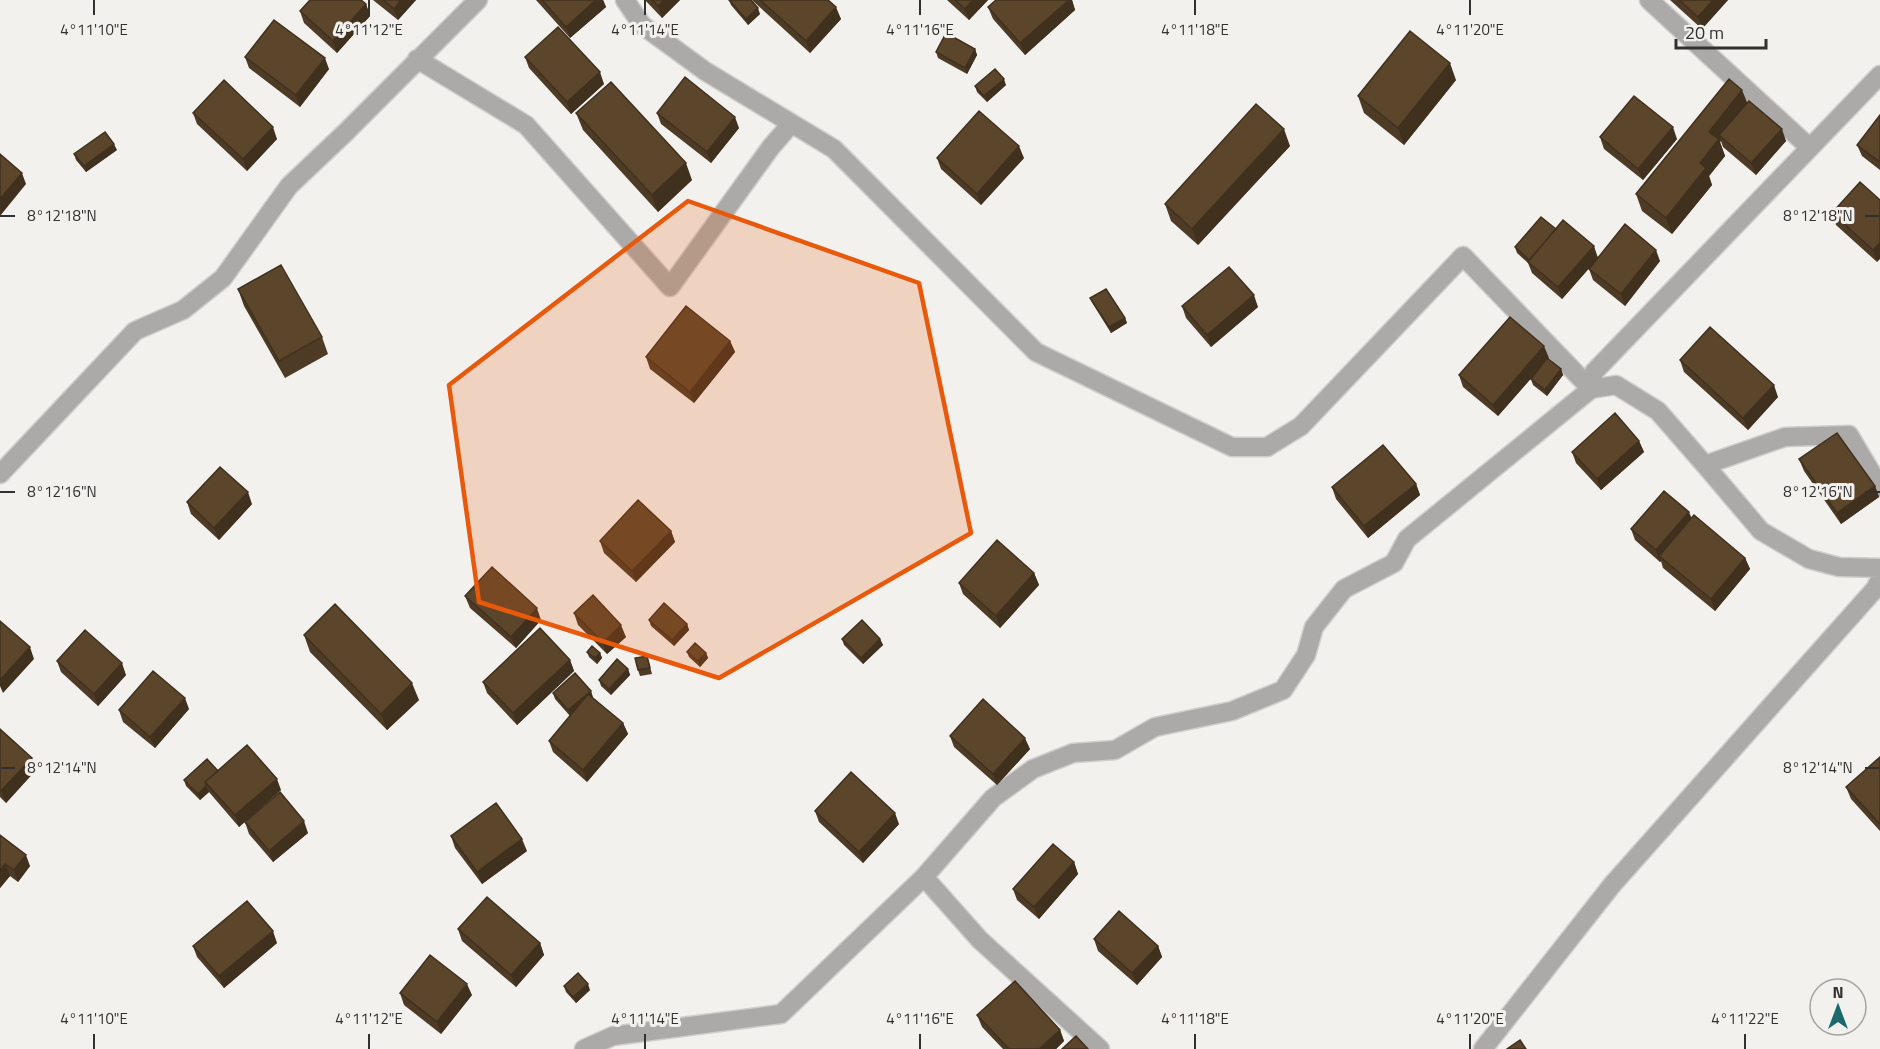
<svg xmlns="http://www.w3.org/2000/svg" width="1880" height="1049" font-family="'Titillium Web',sans-serif">
  <style>
    .lines { fill: none; stroke-linecap: round; stroke-linejoin: round }
    .street-casing { stroke: #d0cecc; stroke-width: 21 }
    .street { stroke: #abaaa9; stroke-width: 18 }
    .wall { fill: #4e3b25 }
    .shaded-wall { fill: #40301e }
    .building { fill: #5b452b; stroke: #40301e; stroke-width: 1.5 }
    .marked { fill: #e8590c; fill-opacity: 0.2; stroke: #e8590c; stroke-width: 4.5; stroke-linejoin: round }
    .ticks { fill: none; stroke: #323130; stroke-width: 2 }
    .ticks-label { font-size: 15px; text-anchor: middle; fill: #323130; stroke: #f3f1ee; stroke-width: 6; stroke-linejoin: round; paint-order: stroke }
  </style>
  <rect width="100%" height="100%" fill="#f3f1ee"/>
  <g class="lines">
    <g class="street-casing">
      <path id="street" d="M1649 0 1810 148
        M417 59 526 125 670 287 771 147 791 124
        M1880 75 1594 372 1591 389 1616 385 1658 411 1705 465 1785 437 1849 435 1880 487
        M1705 465 1761 531 1809 559 1839 567 1880 568
        M0 474 135 331 183 310 223 278 289 186 345 133 478 0
        M924 877 980 940 1100 1049
        M584 1049 613 1036 781 1014 924 877 993 798 1033 769 1073 753 1115 750 1155 727 1232 711 1283 690 1306 655 1314 627 1344 589 1394 563 1407 539 1591 389 1463 256 1301 426 1267 447H1232L1036 352 834 149 705 71 642 25 625 0
        M1483 1049 1612 885 1875 589 1880 579"/>
    </g>
    <use href="#street" class="street"/>
  </g>
  <path class="wall" d="M373 0H416L398 20Z
    M536 0H603L606 7 570 38Z
    M645 0H680L662 18Z
    M729 0 760 14 748 25 731 5Z
    M752 0H828L841 19 810 53Z
    M947 0H988L969 20Z
    M996 0H1072L1075 10 1025 55 993 19 988 7Z
    M1670 0H1728L1702 29Z
    M366 4 370 16 337 53 304 23 300 11Z
    M975 49 977 55 967 74 938 58 936 52Z
    M245 57 329 69 300 107 249 68Z
    M525 57 604 84 571 114 529 68Z
    M1456 80 1404 145 1364 113 1358 96Z
    M1006 85 987 102 977 92 975 86Z
    M1747 103 1786 141 1756 175 1723 147 1721 141 1720 142 1725 156 1709 176 1712 185 1672 234 1642 211 1636 194Z
    M193 113 277 139 247 171 197 124Z
    M576 113 692 180 658 212 583 130Z
    M657 113 739 128 711 163 661 124Z
    M1880 115V170L1862 156 1857 145Z
    M1600 137 1677 139 1643 180 1604 149Z
    M1290 146 1198 245 1171 221 1165 204Z
    M117 150 86 172 76 160 74 154Z
    M937 158H1024L981 205 941 169Z
    M1860 182 1877 262 1836 225 1832 213Z
    M1556 229 1598 257 1660 261 1625 306 1593 280 1589 269 1592 265 1562 299 1532 273 1528 263 1517 253 1515 247Z
    M238 289 322 337 328 354 285 378 244 306Z
    M1090 298 1125 318 1127 323 1111 333 1093 304Z
    M1182 306 1258 307 1211 347 1186 318Z
    M730 341 735 352 694 403 650 369 646 357Z
    M1549 358 1548 359 1561 369 1563 375 1547 396 1533 385 1531 379 1539 369 1498 416 1463 387 1459 375Z
    M1680 360 1778 397 1748 430 1684 372Z
    M1639 441 1644 452 1601 490 1576 463 1572 452Z
    M1799 459 1875 486 1879 497 1841 524 1804 471Z
    M1416 484 1420 495 1368 538 1336 499 1332 487Z
    M187 502 252 504 219 540 191 514Z
    M1692 518 1745 558 1750 569 1715 611 1663 568 1661 561 1660 562 1635 540 1631 529Z
    M671 531 675 542 636 582 604 553 600 541Z
    M1034 573 1039 585 1000 628 963 594 959 583Z
    M465 596 541 620 516 648 470 608Z
    M574 613 626 637 607 654 578 625Z
    M649 620 687 624 689 630 674 646 651 626Z
    M304 635 419 700 387 730 310 652Z
    M842 639H880L883 645 863 664 844 645Z
    M587 652 600 653 602 658 597 664 589 657Z
    M687 652 706 653 708 658 700 667 689 657Z
    M647 656 652 674 640 676 638 670Z
    M570 660 574 671 517 725 487 693 483 682Z
    M57 661 126 675 98 706 61 672Z
    M628 669 630 675 611 695 601 686 599 680Z
    M591 691 592 697 623 723 628 734 587 782 553 752 549 741 570 716 555 699 553 693Z
    M189 709 155 748 123 722 119 710Z
    M0 729 36 770 6 803 0 797Z
    M950 736 1030 749 997 785 954 747Z
    M1880 757V831L1851 799 1846 787Z
    M218 771 281 790 239 827 209 792 200 800 186 786 184 780Z
    M815 811 899 824 863 863 819 822Z
    M245 822 308 833 273 862 249 834Z
    M0 835 30 866 18 882 10 876 0 888Z
    M451 836 527 851 482 884 455 848Z
    M1074 862 1078 874 1039 919 1017 900 1013 889Z
    M458 929 540 943 544 955 516 987 462 941Z
    M1094 939 1158 946 1162 957 1137 985 1098 951Z
    M277 943 224 988 197 957 193 946Z
    M564 986 590 990 576 1003 566 992Z
    M400 993 472 995 441 1034 404 1005Z
    M977 1015 1060 1030 1064 1041 1056 1049H1003L982 1027Z"/>
  <path class="shaded-wall" d="M401 0H416L398 20 394 9Z
    M596 0H603L606 7 570 38 566 27Z
    M664 0H680L662 18 658 6Z
    M973 0H988L969 20 965 9Z
    M1069 0H1072L1075 10 1025 55 1020 43Z
    M1713 0H1728L1702 29 1698 17Z
    M366 4 370 16 337 53 333 41Z
    M836 7 841 19 810 53 806 41Z
    M758 8 760 14 748 25 746 19Z
    M975 49 977 55 967 74 965 68Z
    M325 58 329 69 300 107 296 95Z
    M1450 63 1456 80 1404 145 1398 128Z
    M600 72 604 84 571 114 567 102Z
    M1004 79 1006 85 987 102 984 96Z
    M1742 90 1749 107 1719 135 1721 141 1720 142 1725 156 1709 176 1712 185 1672 234 1666 218 1700 163 1709 132Z
    M735 117 739 128 711 163 707 152Z
    M273 127 277 139 247 171 243 159Z
    M1673 127 1677 139 1643 180 1638 169Z
    M1284 129 1290 146 1198 245 1192 229Z
    M1782 129 1786 141 1756 175 1751 163Z
    M114 144 117 150 86 172 84 166Z
    M1019 146 1024 158 981 205 977 194Z
    M686 163 692 180 658 212 652 195Z
    M22 173 26 184 0 216V199Z
    M1880 243V259L1877 262 1873 250Z
    M1594 246 1598 258 1562 299 1558 287Z
    M1656 250 1660 261 1625 306 1621 294Z
    M1254 295 1258 307 1211 347 1207 335Z
    M1125 318 1127 323 1111 333 1109 327Z
    M730 341 735 352 694 403 690 392Z
    M1544 346 1549 358 1498 416 1493 405Z
    M1561 369 1563 375 1547 396 1545 390Z
    M1774 385 1778 397 1748 430 1743 418Z
    M1639 441 1644 452 1601 490 1597 479Z
    M1416 484 1420 495 1368 538 1364 526Z
    M1875 486 1879 497 1841 524 1837 513Z
    M248 492 252 504 219 540 214 528Z
    M1689 512 1694 524 1659 556 1661 561 1660 562 1656 550Z
    M671 531 675 542 636 582 632 571Z
    M1745 558 1750 569 1715 611 1711 599Z
    M1034 573 1039 585 1000 628 996 616Z
    M537 608 541 620 516 648 511 637Z
    M687 624 689 630 674 646 672 640Z
    M621 625 626 637 607 654 603 643Z
    M880 639 883 645 863 664 861 658Z
    M30 647 34 659 3 693 0 686V680Z
    M600 653 602 658 597 664 595 658Z
    M706 653 708 658 700 667 698 661Z
    M570 660 574 671 517 725 513 713Z
    M122 663 126 675 98 706 94 694Z
    M628 669 630 675 611 695 609 689Z
    M412 683 419 700 387 730 381 714Z
    M591 691 593 697 570 716 568 710Z
    M185 698 189 709 155 748 150 737Z
    M623 723 628 734 587 782 583 770Z
    M1025 738 1030 749 997 785 993 774Z
    M32 758 36 770 6 803 1 791Z
    M277 779 281 790 239 827 235 815Z
    M206 786 209 792 200 800 198 794Z
    M895 813 899 824 863 863 859 852Z
    M304 821 308 833 273 862 269 851Z
    M522 839 527 851 482 884 477 872Z
    M26 855 30 866 18 882 14 870Z
    M1074 862 1078 874 1039 919 1034 907Z
    M5 864 10 876 0 888V871Z
    M273 931 277 943 224 988 219 976Z
    M540 943 544 955 516 987 511 975Z
    M1158 946 1162 957 1137 985 1132 973Z
    M467 984 472 995 441 1034 437 1022Z
    M588 984 590 990 576 1003 573 997Z
    M1060 1030 1064 1041 1056 1049H1039Z"/>
  <path class="building" d="M310 0H361L366 4 333 41 300 11Z
    M383 0H401L394 9Z
    M542 0H596L566 27Z
    M652 0H664L658 6Z
    M729 0H751L758 8 746 19Z
    M760 0H828L836 7 806 41Z
    M955 0H973L965 9Z
    M996 0H1069L1020 43 988 7Z
    M1679 0H1713L1698 17Z
    M274 20 325 58 296 95 245 57Z
    M558 27 600 72 567 102 525 57Z
    M1410 31 1450 63 1398 128 1358 96Z
    M946 33 975 49 965 68 936 52Z
    M995 69 1004 79 984 96 975 86Z
    M685 77 735 117 707 152 657 113Z
    M1729 79 1742 90 1709 132 1719 139 1700 163 1706 168 1666 218 1636 194Z
    M224 80 273 127 243 159 193 113Z
    M611 82 686 163 652 195 576 113Z
    M1634 96 1673 127 1638 169 1600 137Z
    M1749 101 1782 129 1751 163 1719 135Z
    M1256 104 1284 129 1192 229 1165 204Z
    M979 111 1019 146 977 194 937 158Z
    M1880 115V162L1857 145Z
    M105 132 114 144 84 166 74 154Z
    M0 154 22 173 0 199Z
    M1860 182 1880 200V243L1873 250 1832 213Z
    M1541 217 1556 229 1529 260 1515 247Z
    M1563 220 1594 246 1558 287 1528 262Z
    M1625 224 1656 250 1621 294 1589 269Z
    M281 265 322 337 279 361 238 289Z
    M1229 267 1254 295 1207 335 1182 306Z
    M1106 289 1125 318 1109 327 1090 298Z
    M686 306 730 341 690 392 646 357Z
    M1510 317 1544 346 1493 405 1459 375Z
    M1710 327 1774 385 1743 418 1680 360Z
    M1547 358 1561 369 1545 390 1531 379Z
    M1615 413 1639 441 1597 479 1572 452Z
    M1837 433 1875 486 1837 513 1799 459Z
    M1383 445 1416 484 1364 526 1332 487Z
    M220 467 248 492 214 528 187 502Z
    M1664 491 1689 512 1656 550 1631 529Z
    M638 500 671 531 632 571 600 541Z
    M1694 515 1745 558 1711 599 1659 556Z
    M997 540 1034 573 996 616 959 583Z
    M492 567 537 608 511 637 465 596Z
    M593 595 621 625 603 643 574 613Z
    M664 603 687 624 672 640 649 620Z
    M335 604 412 683 381 714 304 635Z
    M862 620 880 639 861 658 842 639Z
    M0 621 30 647 0 680Z
    M540 628 570 660 513 713 483 682Z
    M85 630 122 663 94 694 57 661Z
    M695 643 706 653 698 661 687 652Z
    M592 646 600 653 595 658 587 652Z
    M647 656 650 668 638 670 635 658Z
    M617 659 628 669 609 689 599 680Z
    M153 671 185 698 150 737 119 710Z
    M575 673 591 691 568 710 553 693Z
    M588 694 623 723 583 770 549 741Z
    M983 699 1025 738 993 774 950 736Z
    M0 729 32 758 1 791 0 790Z
    M247 745 277 779 235 815 205 782Z
    M1880 757V824L1846 787Z
    M207 759 218 771 205 782 206 786 198 794 184 780Z
    M851 772 895 813 859 852 815 811Z
    M280 792 304 821 269 851 245 822Z
    M496 803 522 839 477 872 451 836Z
    M0 835 26 855 14 870 5 864 0 871Z
    M1053 844 1074 862 1034 907 1013 889Z
    M487 897 540 943 511 975 458 929Z
    M247 901 273 931 219 976 193 946Z
    M1119 911 1158 946 1132 973 1094 939Z
    M430 955 467 984 437 1022 400 993Z
    M578 973 588 984 573 997 564 986Z
    M1015 981 1060 1030 1039 1049H1009L977 1015Z
    M1076 1036 1088 1049H1062Z
    M1520 1040 1526 1049H1507Z"/>
  <path class="marked" d="M688 201 919 283 971 533 719 678 479 602 449 385Z"/>
  <path class="ticks" d="M94 0V15M369 0V15M645 0V15M920 0V15M1195 0V15M1470 0V15M0 216H15M1865 216H1880M0 492H15M1865 492H1880M0 768H15M1865 768H1880M94 1034V1049M369 1034V1049M645 1034V1049M920 1034V1049M1195 1034V1049M1470 1034V1049M1745 1034V1049"/>
  <g class="ticks-label">
    <text x="94" y="35">4°11'10"E</text>
    <text x="369" y="35">4°11'12"E</text>
    <text x="645" y="35">4°11'14"E</text>
    <text x="920" y="35">4°11'16"E</text>
    <text x="1195" y="35">4°11'18"E</text>
    <text x="1470" y="35">4°11'20"E</text>
    <text x="62" y="221">8°12'18"N</text>
    <text x="1818" y="221">8°12'18"N</text>
    <text x="62" y="497">8°12'16"N</text>
    <text x="1818" y="497">8°12'16"N</text>
    <text x="62" y="773">8°12'14"N</text>
    <text x="1818" y="773">8°12'14"N</text>
    <text x="94" y="1024">4°11'10"E</text>
    <text x="369" y="1024">4°11'12"E</text>
    <text x="645" y="1024">4°11'14"E</text>
    <text x="920" y="1024">4°11'16"E</text>
    <text x="1195" y="1024">4°11'18"E</text>
    <text x="1470" y="1024">4°11'20"E</text>
    <text x="1745" y="1024">4°11'22"E</text>
  </g>
  <g transform="translate(1838 1007)"><circle r="28" fill="#f3f1ee" stroke="#a6a4a2" stroke-width="1.5"/>
  <path d="M0-4.5L10 22L0 15L-10 22Z" fill="#1b696c"/>
  <text y="-9" font-size="16" font-weight="bold" text-anchor="middle" fill="#323130">N</text>
  </g>
  <path d="M1676 39v9h90v-9" fill="none" stroke="#323130" stroke-width="3"/>
  <text x="1685" y="39" font-size="18" fill="#323130" stroke="#f3f1ee" stroke-width="4.5" paint-order="stroke">20 m</text>
</svg>
